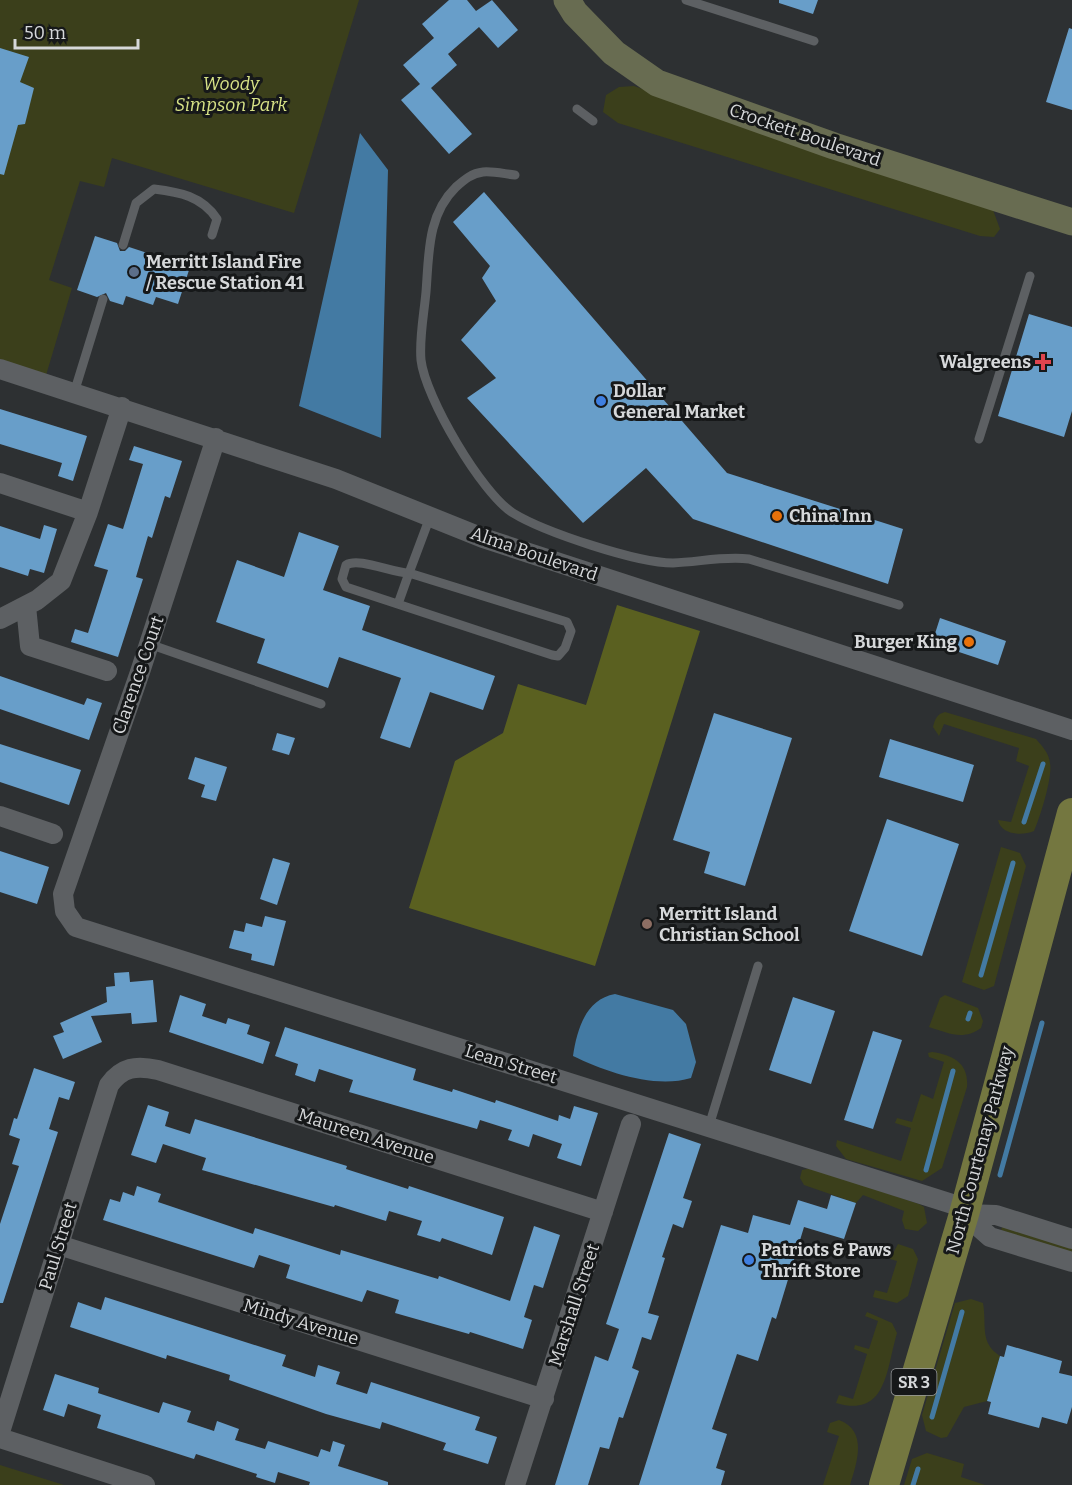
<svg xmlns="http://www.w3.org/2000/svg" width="1072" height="1485" font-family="Bitter,serif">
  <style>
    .green { fill: #3b3f1b }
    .forest { fill: #5a6020 }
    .water { fill: #437aa3 }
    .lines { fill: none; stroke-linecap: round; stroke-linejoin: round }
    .stream { stroke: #437aa3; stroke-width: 5 }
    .building { fill: #689ec9 }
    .lane { stroke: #5d6063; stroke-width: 9 }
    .street { stroke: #5d6063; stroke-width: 20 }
    .secondary { stroke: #686c51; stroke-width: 27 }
    .primary { stroke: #747740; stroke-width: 30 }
    .service-dot { fill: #5c6f8a; stroke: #161819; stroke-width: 2 }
    .health-dot { fill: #e0444e; stroke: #161819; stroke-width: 2 }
    .shop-dot { fill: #3f7fe0; stroke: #161819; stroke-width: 2 }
    .food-dot { fill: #e8710a; stroke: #161819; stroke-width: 2 }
    .education-dot { fill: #8d6e63; stroke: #161819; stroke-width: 2 }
    .labels { text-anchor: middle; stroke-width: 6; stroke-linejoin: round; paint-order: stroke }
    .shield { fill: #161819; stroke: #9c9ea0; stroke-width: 1.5 }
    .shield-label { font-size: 16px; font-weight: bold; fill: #d6d8da }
    .park-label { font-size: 18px; font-style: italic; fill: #d8e387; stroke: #161819 }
    .street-label { font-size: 18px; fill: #d6d8da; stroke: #161819 }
    .poi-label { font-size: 18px; font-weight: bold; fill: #d6d8da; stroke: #161819; text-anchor: start }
  </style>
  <rect width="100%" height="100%" fill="#2d3032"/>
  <path class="green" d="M0 0H359L294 213 112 158 104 187 80 181 49 280 72 288 44 382 0 369Z
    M634 86 993 210 1000 229 994 237 980 236 618 123 603 112 606 95 619 87Z
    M945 712 1036 739C1042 746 1049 753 1050 763 1053 776 1040 818 1034 831 1022 836 1001 835 998 820L1011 822 1029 766 1016 761 1019 748 944 724 939 736 933 727C935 719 937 714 945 712Z
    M1001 847 1020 853 1026 866 994 986 984 990 962 982Z
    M945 995 978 1008 983 1021 981 1028C963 1041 948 1033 929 1027L940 998Z
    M932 1052C954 1055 969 1064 967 1087L942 1168 922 1181 846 1159 836 1146 837 1140 901 1161 911 1128 895 1123 897 1118 912 1122 921 1094 933 1099 944 1062 929 1057 928 1053Z
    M812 1168 919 1204 924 1207 927 1223 918 1231 905 1229 902 1220 904 1211 863 1195 856 1203 804 1185 800 1178 802 1170Z
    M1003 1225 1072 1248V1255L1001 1230Z
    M898 1244 913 1249 918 1259 908 1296 897 1303 873 1297 875 1290 887 1293 897 1261 890 1259Z
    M971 1299 983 1303C987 1326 979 1342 1000 1356L987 1401 964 1407 947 1437 941 1438 926 1431 922 1415 955 1303Z
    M867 1312 892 1323 897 1333C886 1370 887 1418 836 1403L839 1395 853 1399 867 1354 854 1349 855 1345 869 1349 878 1321 865 1316Z
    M839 1420C868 1431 857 1462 850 1485H823L839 1436 827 1432 830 1423Z
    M927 1453 964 1464 961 1477 985 1485H904L912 1459Z
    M0 1465 64 1485H0Z"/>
  <path class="forest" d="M617 605 700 631 595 966 409 908 455 761 503 733 518 684 586 705Z"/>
  <path class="water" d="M360 133 388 170 381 438 299 406Z
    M615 994 673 1010 686 1024 696 1062 691 1078C655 1089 606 1072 573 1056 577 1029 586 999 615 994Z"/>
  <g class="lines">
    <path class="stream" d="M1024 822 1043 764
      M981 975 1013 863
      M968 1019 970 1013
      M926 1170 953 1071
      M1000 1175 1042 1023
      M932 1417 962 1312
      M913 1485 918 1469"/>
  </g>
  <path class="building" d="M449 0H467L476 11 492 0 518 30 498 48 479 27 448 54 457 65 431 88 472 134 449 154 401 100 420 84 403 65 434 38 422 24Z
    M779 0H818L813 14 779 3Z
    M1069 28 1072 29V110L1046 102Z
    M0 48 29 57 20 82 34 88 25 124 18 125 4 175 0 174Z
    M484 192 727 473 903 529 888 584 693 519 646 468 583 523 467 398 496 378 461 340 496 301 482 278 490 266 453 222Z
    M95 236 117 243 120 251H125L129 247 190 267 178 304 156 297 153 305 126 296 123 305 110 301 106 293 97 297 77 290Z
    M1029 314 1072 327V411L1064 437 998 416Z
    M0 409 87 436 73 481 58 476 62 463 0 444Z
    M134 446 182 461 170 498 165 496 152 538 148 536 136 577 143 579 118 657 71 642 75 629 88 633 108 570 94 566 108 524 123 529 143 464 129 460Z
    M44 525 57 529 44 573 30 569 28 576 0 567V526L40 539Z
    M299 532 339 546 323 590 370 606 362 630 495 676 483 710 430 692 410 748 380 738 401 678 339 657 328 688 257 663 265 639 216 622 237 560 284 577Z
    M940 618 1006 641 998 665 932 643Z
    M0 676 84 705 87 698 102 703 89 740 0 709Z
    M714 713 792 738 745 886 704 873 710 852 673 840Z
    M277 733 295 738 289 755 272 750Z
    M890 739 974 765 963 802 879 777Z
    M0 744 81 770 69 805 0 782Z
    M195 757 227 767 216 801 201 797 205 785 188 779Z
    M887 819 959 844 922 956 849 931Z
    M0 851 49 867 37 904 0 892Z
    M273 858 290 863 277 905 260 899Z
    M265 916 286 921 274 966 251 960 252 954 229 948 234 930 244 932 246 923 262 927Z
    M129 972 130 982 153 980 157 1022 132 1024 131 1013 91 1016 102 1042 63 1059 53 1036 64 1032 60 1023 107 1002 106 987 115 986 114 973Z
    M180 995 206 1004 202 1016 226 1024 228 1018 250 1025 247 1034 270 1042 263 1064 169 1032Z
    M793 997 835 1011 811 1084 769 1070Z
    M285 1027 416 1069 413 1080 452 1092 453 1089 495 1103 496 1100 558 1121 559 1115 570 1119 574 1106 598 1113 581 1166 557 1158 562 1144 533 1134 529 1147 508 1140 512 1130 480 1120 477 1129 349 1092 353 1080 319 1069 315 1082 295 1075 298 1064 275 1056Z
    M873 1031 902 1040 873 1129 844 1120Z
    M34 1068 75 1082 69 1100 59 1097 49 1129 58 1132 3 1303H0V1224L19 1166 12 1164 20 1139 9 1135 14 1118 17 1119Z
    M148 1105 169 1112 165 1126 190 1134 195 1119 347 1166 346 1169 408 1189 409 1186 504 1217 492 1255 442 1238 440 1242 417 1235 422 1221 389 1211 386 1221 335 1205 334 1207 202 1170 206 1158 163 1144 156 1163 131 1155Z
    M669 1133 701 1144 683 1198 692 1201 683 1228 673 1224 662 1257 665 1258 648 1313 659 1316 651 1340 642 1337 632 1368 639 1371 623 1418 619 1417 609 1449 600 1447 588 1485H555L595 1356 608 1361 619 1329 606 1324Z
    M137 1186 161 1194 158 1202 253 1234 255 1228 340 1255 341 1250 438 1279 439 1276 510 1301 534 1226 560 1235 543 1288 534 1285 524 1317 532 1320 523 1349 470 1332 469 1334 395 1313 399 1300 367 1290 362 1302 286 1278 290 1265 259 1255 254 1268 103 1220 110 1199 120 1202 123 1192 134 1196Z
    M831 1195 856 1203 844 1239 804 1227 776 1319 772 1317 758 1361 737 1354 712 1429 727 1434 716 1468 725 1471 721 1485H639L721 1225 748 1233 753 1215 790 1225 798 1200 827 1209Z
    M105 1297 286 1355 282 1366 315 1377 318 1365 340 1372 336 1384 367 1394 371 1382 480 1417 475 1430 497 1437 488 1464 443 1450 446 1443 382 1422 380 1429 326 1414 229 1380 230 1375 167 1355 166 1359 70 1327 78 1302 101 1310Z
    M1007 1345 1062 1361 1059 1373 1072 1376V1407L1067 1424 1042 1417 1039 1428 988 1414 991 1402 987 1401 1000 1356 1004 1357Z
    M55 1374 99 1388 98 1393 159 1413 163 1402 191 1411 187 1422 214 1431 217 1421 239 1429 235 1440 265 1449 268 1441 318 1457 321 1449 330 1452 333 1441 345 1445 338 1466 388 1482V1485H309L310 1482 278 1472 275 1483 256 1477 257 1474 196 1454 194 1459 97 1428 101 1415 68 1404 64 1417 43 1410Z"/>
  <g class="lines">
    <path class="lane" d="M686 0 814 41
      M577 109 593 121
      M515 175C505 174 493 171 483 172 472 173 464 180 456 187 427 215 429 255 426 292 424 314 419 339 421 360 425 397 482 494 513 513 544 532 637 563 673 563 699 562 723 556 749 559L899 605
      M123 245 136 203 154 189C179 192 202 196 217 219L212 235
      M74 393 103 299
      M979 439 1030 276
      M398 604 409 573C392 573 359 557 346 565L342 579 346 587 552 655 558 656 565 648 571 631 567 622 409 573 430 517
      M149 644 321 704
      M709 1126 758 966"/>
    <path class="street" d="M0 369 336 479 483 538 1072 730
      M216 438 140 672 63 894 65 911 76 927 965 1208
      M0 483 88 512
      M26 606 30 646 107 671
      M0 619 37 600 61 581 88 512 122 407
      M0 816 53 834
      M964 1214 990 1237 1072 1262
      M964 1214 996 1215 1072 1239
      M59 1245 544 1399
      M0 1432 109 1085C122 1067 136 1065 158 1070L603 1212
      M0 1438 145 1485
      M515 1485 631 1124"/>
    <path class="secondary" d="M567 0 575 13 614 53 657 83 834 146 1072 222"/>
    <path class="primary" d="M884 1485 964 1214 1072 813"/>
  </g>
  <circle class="service-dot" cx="134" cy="272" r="6"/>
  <path class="health-dot" d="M1040 353h6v6h6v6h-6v6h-6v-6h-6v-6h6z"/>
  <g class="shop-dot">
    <circle cx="601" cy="401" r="6"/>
    <circle cx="749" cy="1260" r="6"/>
  </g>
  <g class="food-dot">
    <circle cx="777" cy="516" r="6"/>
    <circle cx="969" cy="642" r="6"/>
  </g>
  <circle class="education-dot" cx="647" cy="924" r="6"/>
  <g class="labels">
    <rect class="shield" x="891.5" y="1369" width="45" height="26" rx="4.5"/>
    <g class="shield-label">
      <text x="914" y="1388">SR 3</text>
    </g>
    <g class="park-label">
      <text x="231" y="90">Woody<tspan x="231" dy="21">Simpson Park</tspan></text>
    </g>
    <g class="street-label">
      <text transform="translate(805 135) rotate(19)" y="6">Crockett Boulevard</text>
      <text transform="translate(534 554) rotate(19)" y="6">Alma Boulevard</text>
      <text transform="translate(138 675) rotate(-71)" y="6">Clarence Court</text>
      <text transform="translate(511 1064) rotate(17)" y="6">Lean Street</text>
      <text transform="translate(366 1136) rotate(18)" y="6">Maureen Avenue</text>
      <text transform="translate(980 1150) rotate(-75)" y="6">North Courtenay Parkway</text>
      <text transform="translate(58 1246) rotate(-73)" y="6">Paul Street</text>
      <text transform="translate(574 1305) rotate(-72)" y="6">Marshall Street</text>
      <text transform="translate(301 1322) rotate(17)" y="6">Mindy Avenue</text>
    </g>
    <g class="poi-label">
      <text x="146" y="268">Merritt Island Fire<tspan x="146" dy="21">/ Rescue Station 41</tspan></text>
      <text x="1031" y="368" text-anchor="end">Walgreens</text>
      <text x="613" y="397">Dollar<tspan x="613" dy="21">General Market</tspan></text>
      <text x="789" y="522">China Inn</text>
      <text x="957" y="648" text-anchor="end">Burger King</text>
      <text x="659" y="920">Merritt Island<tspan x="659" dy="21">Christian School</tspan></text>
      <text x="761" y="1256">Patriots &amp; Paws<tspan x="761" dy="21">Thrift Store</tspan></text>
    </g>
  </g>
  <path d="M15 39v9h123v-9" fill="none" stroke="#d6d8da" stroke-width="3"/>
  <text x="24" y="39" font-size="18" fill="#d6d8da" stroke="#161819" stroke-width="4.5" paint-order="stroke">50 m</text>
</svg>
